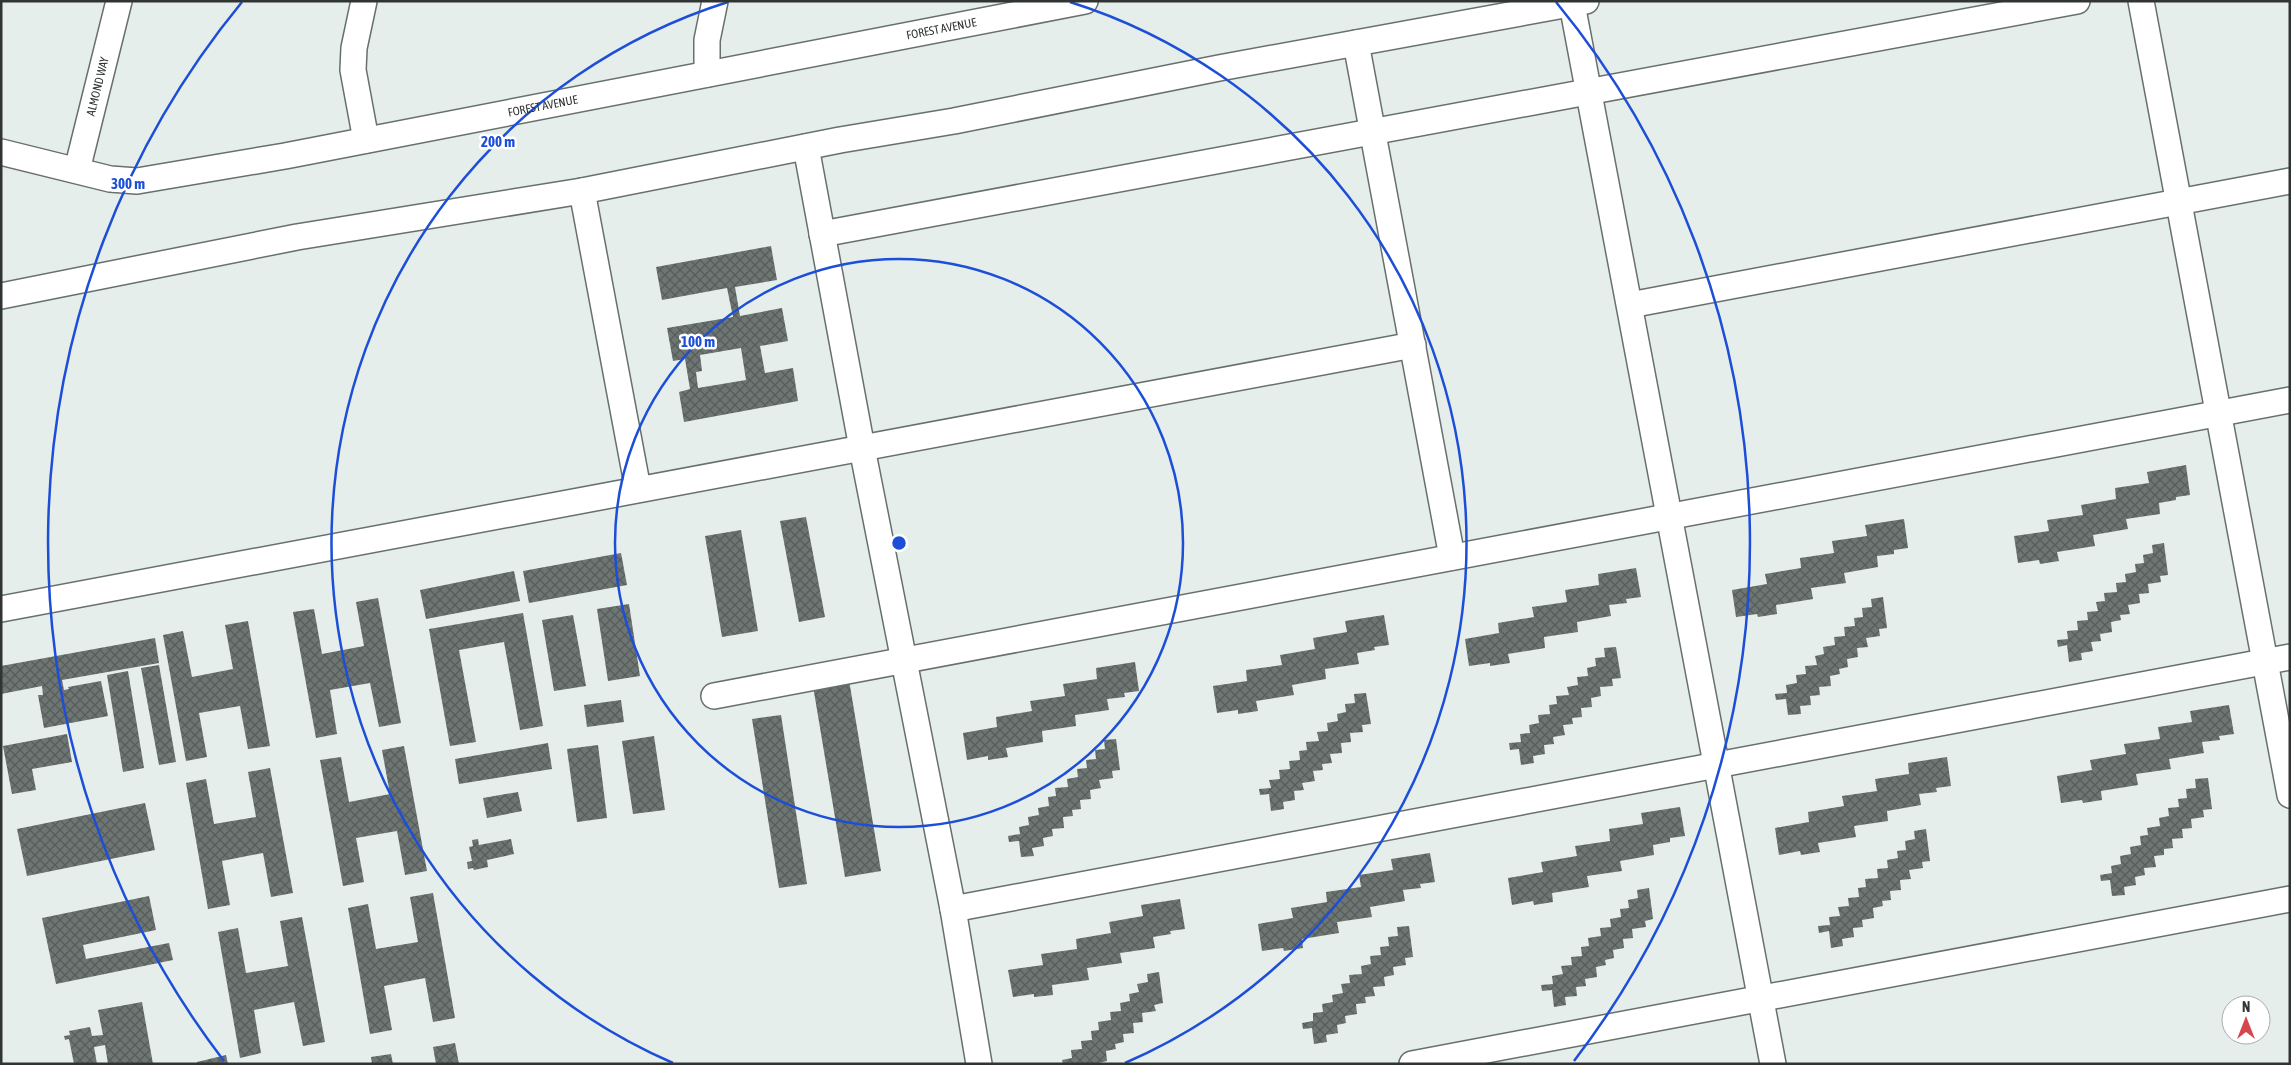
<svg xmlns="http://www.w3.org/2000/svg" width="2291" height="1065" font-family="'Asap Condensed',sans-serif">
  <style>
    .building { fill: url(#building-cross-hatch); fill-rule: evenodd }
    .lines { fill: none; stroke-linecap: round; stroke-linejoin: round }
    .minor-casing { stroke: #67706d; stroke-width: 28 }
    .minor { stroke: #fff; stroke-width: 25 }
    .ring { fill: none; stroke: #1d4ed8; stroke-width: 2.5 }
    .labels { text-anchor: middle; stroke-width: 5; stroke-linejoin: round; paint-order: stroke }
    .street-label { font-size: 12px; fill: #303432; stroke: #fff }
    .centre { fill: #1d4ed8; stroke: #fff; stroke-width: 2.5 }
    .ring-label { font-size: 15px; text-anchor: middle; font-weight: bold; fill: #1d4ed8; stroke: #fff; stroke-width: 5; stroke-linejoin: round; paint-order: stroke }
  </style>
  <defs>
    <pattern id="building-cross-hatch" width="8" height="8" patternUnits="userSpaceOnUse" patternTransform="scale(1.25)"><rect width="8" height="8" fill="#6e7673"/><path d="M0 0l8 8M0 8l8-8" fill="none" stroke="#565c5a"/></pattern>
  </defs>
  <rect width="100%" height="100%" fill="#e5eeeb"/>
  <path class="building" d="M771 246 777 280 735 287 740 316 782 308 788 341 760 346 765 373 793 368 798 401 684 422 679 392 690 389 685 359 673 361 667 328 733 317 727 288 662 300 656 267ZM741 348 746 380 698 388 696 372 702 371 700 355Z
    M2186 465 2190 495 2176 497V500L2159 503 2160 514 2126 519 2128 529 2093 535 2095 546 2057 552 2059 561 2040 564 2039 560 2018 563 2014 536 2049 531 2047 520 2083 515 2081 505 2116 499 2115 488 2149 483 2147 472Z
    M806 517 825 617 799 622 780 521Z
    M1904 519 1908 548 1894 550V554L1877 556 1878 567 1844 573 1846 583 1811 588 1813 599 1776 605 1777 614 1758 617 1757 614 1736 617 1732 590 1767 584 1765 574 1801 568 1800 558 1834 553 1832 541 1867 536 1865 525Z
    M741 530 758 631 722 637 705 536Z
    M2164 543 2168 575 2160 576 2161 582 2148 584 2149 593 2139 594 2140 603 2128 605 2130 614 2120 615 2121 620 2111 622 2112 632 2100 634 2101 641 2091 642 2093 651 2081 653 2082 660 2069 662 2067 645 2058 647 2057 640 2068 639 2067 631 2078 630 2077 621 2088 620 2087 612 2098 611 2096 602 2105 601 2104 593 2117 592 2116 583 2126 582 2125 574 2136 572 2135 564 2144 563 2143 555 2153 553 2152 545Z
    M621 553 627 585 529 603 523 571Z
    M1636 568 1641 597 1626 599 1627 603 1609 605 1611 616 1577 622 1578 632 1544 637 1545 648 1508 654 1510 663 1490 666V663L1469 666 1465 639 1499 633 1498 623 1534 617 1532 607 1567 602 1565 590 1599 585 1598 574Z
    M514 571 520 601 426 619 420 590Z
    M1883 597 1887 628 1879 629 1880 636 1866 638 1868 647 1857 648 1858 657 1847 659 1848 667 1839 669 1840 674 1830 676 1831 686 1819 687 1820 695 1810 696 1811 705 1800 706 1801 714 1788 715 1786 699 1776 700 1775 694 1787 693 1786 685 1797 683 1796 675 1806 674 1805 666 1817 665 1815 656 1824 654 1823 647 1835 645 1834 637 1845 636 1844 627 1855 626 1854 618 1863 617 1862 608 1872 607 1871 599Z
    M378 598 401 723 379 727 370 683 330 690 337 734 316 738 293 612 314 609 322 654 364 646 356 602Z
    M629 604 640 676 608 681 597 609Z
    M523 613 543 726 520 730 504 642 459 650 476 742 450 746 429 629Z
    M573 615 586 686 554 691 542 620Z
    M1384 615 1389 645 1374 647 1375 650 1357 653 1359 664 1325 669 1326 679 1292 685 1294 695 1256 701 1258 711 1238 714V710L1217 713 1213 686 1247 681 1246 670 1282 665 1280 655 1315 649 1313 638 1347 632 1345 621Z
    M248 621 270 746 248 749 240 706 199 713 207 757 186 761 163 635 183 631 192 677 233 669 225 625Z
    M155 638 159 663 62 680 64 690 69 689 68 687 101 681 108 716 44 728 38 695H43L42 686 1 694V666Z
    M1616 647 1621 678 1612 679 1613 686 1600 687 1601 696 1591 698 1592 707 1581 708 1582 717 1572 718 1573 724 1563 725 1565 735 1553 737 1554 744 1544 745 1545 754 1533 756 1534 763 1521 765 1519 749 1510 750 1509 743 1521 742 1520 734 1530 733 1529 725 1539 723 1538 715 1550 714 1549 705 1557 704 1556 696 1569 695 1567 687 1578 685 1577 677 1588 676 1587 668 1596 666 1595 658 1605 657 1604 648Z
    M1135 662 1139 691 1124 693 1125 697 1107 699 1109 710 1075 715 1076 726 1042 731 1043 742 1006 748 1008 757 988 760V756L967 760 963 733 997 727 996 717 1032 711 1030 701 1065 696 1063 684 1097 679 1096 668Z
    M159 665 176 762 159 765 141 668Z
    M128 671 144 768 123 772 107 675Z
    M849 680 881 871 845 877 813 686Z
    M1366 693 1371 724 1362 725 1363 732 1350 733 1351 742 1341 743 1342 753 1330 754 1332 763 1322 764 1323 770 1313 771 1315 781 1302 783 1304 790 1294 791 1295 800 1283 802 1284 809 1271 811 1269 794 1260 795 1259 789 1271 788 1269 780 1280 779 1279 770 1290 769 1289 761 1300 760 1299 751 1307 750 1306 742 1319 741 1317 732 1328 731 1327 723 1338 721 1337 714 1346 712 1345 704 1355 703 1354 694Z
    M621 700 624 722 587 727 584 705Z
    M2229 705 2234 734 2219 736 2220 740 2202 742 2204 753 2169 759 2171 769 2136 774 2138 785 2101 791 2102 800 2083 803 2082 800 2061 803 2057 776 2092 770 2090 760 2126 754 2124 744 2160 739 2158 727 2192 722 2190 711Z
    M781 715 807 884 779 888 752 719Z
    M67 734 72 762 32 769 36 790 12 794 3 746Z
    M654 736 665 810 633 814 622 741Z
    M1116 739 1120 770 1112 771 1113 778 1099 780 1101 788 1090 790 1091 799 1080 800 1081 809 1072 810 1073 816 1063 817 1064 828 1052 829 1053 836 1043 838 1044 846 1032 848 1034 856 1021 857 1019 841 1009 842 1008 836 1020 834 1019 827 1029 825 1028 817 1039 815 1038 808 1049 806 1048 797 1056 796 1055 788 1068 787 1067 779 1078 777 1077 769 1087 768 1086 760 1096 759 1095 750 1105 749 1104 740Z
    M548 743 552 769 459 784 455 759Z
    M598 745 607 818 577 822 567 749Z
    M404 746 427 871 405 875 397 831 356 838 364 882 343 886 320 760 341 757 349 802 390 794 382 750Z
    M1947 757 1951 786 1936 788 1937 792 1919 794 1921 805 1887 811 1888 821 1854 826 1856 837 1818 843 1820 852 1801 855 1800 851 1779 855 1775 828 1809 822 1808 812 1844 806 1842 796 1877 791 1875 779 1909 774 1908 763Z
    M270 768 293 893 271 897 263 853 222 861 230 905 208 909 186 783 206 779 214 824 256 817 248 772Z
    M2208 778 2212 809 2203 810 2204 817 2191 819 2192 828 2182 829 2183 838 2172 839 2173 848 2164 849V855L2154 856 2156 867 2144 868 2145 875 2135 877 2136 885 2124 887 2125 895 2112 896 2110 880 2101 881 2100 875 2112 873 2111 866 2121 864 2120 856 2131 854 2130 847 2141 845 2140 836 2148 835 2147 828 2160 826 2159 818 2169 816 2168 808 2179 807 2178 799 2187 798 2186 789 2196 788 2195 779Z
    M518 792 522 811 487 818 483 798Z
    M145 803 155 850 27 876 17 829Z
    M1680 807 1685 836 1670 838V842L1653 845 1654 855 1620 861 1622 871 1587 876 1589 887 1552 893 1553 902 1534 905 1533 901 1512 905 1508 878 1543 872 1541 862 1577 856 1575 846 1610 841 1609 829 1643 824 1641 813Z
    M1926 829 1930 861 1922 862 1923 868 1909 870 1911 879 1900 880 1901 890 1890 891 1891 900 1882 901 1883 906 1873 908 1874 918 1862 920 1863 927 1853 928 1854 937 1842 939 1843 946 1831 948 1829 931 1819 933 1818 926 1830 925 1829 917 1840 916 1838 907 1849 906 1848 898 1859 897 1858 888 1866 887 1865 879 1878 878 1877 869 1888 868 1887 860 1898 858 1897 851 1906 850 1905 841 1915 839 1914 831Z
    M478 839 479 845 511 839 514 854 487 860 488 867 474 870 473 868 468 869 467 862 472 861 469 847 473 846 472 840Z
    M1430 853 1435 882 1420 884 1421 888 1403 890 1405 901 1370 907 1372 917 1337 922 1339 933 1302 939 1303 948 1284 951 1283 948 1262 951 1258 924 1293 918 1291 908 1327 902 1326 892 1361 887 1359 875 1393 870 1391 859Z
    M1649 888 1653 919 1645 921 1646 927 1632 929 1633 938 1623 939 1624 948 1613 950 1614 958 1605 960 1606 965 1596 967 1597 977 1585 979 1586 986 1576 987 1577 996 1565 997 1566 1005 1554 1007 1552 990 1542 991 1541 985 1553 984 1552 976 1563 974 1561 966 1572 965 1571 957 1582 956 1581 947 1589 946 1588 938 1601 936 1600 928 1611 927 1610 919 1621 917 1620 909 1629 908 1628 900 1638 898 1637 890Z
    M433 893 455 1018 433 1022 425 978 384 986 392 1030 370 1034 348 908 368 904 376 949 418 942 410 897Z
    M149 896 156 930 83 945 86 959 169 943 173 960 56 984 42 918Z
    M1180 899 1185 929 1170 931 1171 934 1153 937 1155 948 1120 953 1122 963 1087 968 1089 980 1052 985 1053 995 1034 997V994L1013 997 1008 970 1043 965 1041 954 1077 949 1076 939 1111 933 1109 922 1143 916 1141 905Z
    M302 917 325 1042 303 1046 294 1002 254 1010 261 1053 240 1058 218 932 238 928 246 973 288 966 280 921Z
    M1409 926 1413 957 1405 958 1406 965 1393 967 1394 975 1384 977 1385 986 1373 987 1375 996 1365 997 1366 1003 1356 1004 1357 1014 1345 1016 1346 1023 1337 1025 1338 1033 1326 1035 1327 1042 1314 1044 1312 1028 1303 1029 1302 1023 1313 1021V1013L1323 1012 1322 1004 1333 1002 1332 995 1343 993 1341 984 1350 983 1349 975 1362 974 1361 966 1371 964 1370 956 1381 955 1380 947 1389 946 1388 937 1398 936 1397 927Z
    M1159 972 1163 1003 1154 1005 1156 1011 1142 1013 1143 1022 1133 1023 1134 1033 1123 1034 1124 1042 1115 1044 1116 1049 1106 1051 1107 1061 1095 1064H1063L1062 1060 1072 1058 1071 1050 1082 1049 1081 1041 1092 1040 1091 1031 1099 1030 1098 1022 1111 1020 1110 1012 1121 1011 1120 1003 1130 1001 1129 994 1139 992 1137 984 1148 982 1147 974Z
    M142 1002 153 1064H108L105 1045 94 1047 97 1064H74L69 1039 65 1040 64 1036 70 1035 69 1031 90 1027 92 1036 103 1035 98 1010Z
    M455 1043 459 1064H436L433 1047Z
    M391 1054 393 1064H372L371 1057Z
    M226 1055 228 1064H197V1062Z"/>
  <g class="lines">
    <g class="minor-casing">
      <g id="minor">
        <path d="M364 1 354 48 353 70 366 140"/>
        <path d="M2141 1 2290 795"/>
        <path d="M1572 4 1773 1064"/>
        <path d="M1356 43 1452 557"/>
        <path d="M707 74V40L715 1"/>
        <path d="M806 147 862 448 953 909 979 1064"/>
        <path id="s1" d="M1 152 110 179 137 181 285 156 1085 1"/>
        <path id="s2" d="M77 170 119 1"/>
        <path d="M582 191 638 489"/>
        <path d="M822 234C1240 155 1659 81 2077 1"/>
        <path d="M1 296 297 237 582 191 840 140 954 121 1219 68 1586 1"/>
        <path d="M1630 305 2290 181"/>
        <path d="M1 609 1413 345"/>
        <path d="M714 696 2290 400"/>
        <path d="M953 909 2290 657"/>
        <path d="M1412 1064 2290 899"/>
      </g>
    </g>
    <use href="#minor" class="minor"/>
  </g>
  <g class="ring">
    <circle cx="899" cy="543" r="284"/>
    <path d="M673 1063A567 567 0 0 1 728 2M1070 2A567 567 0 0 1 1125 1063"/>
    <path d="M224 1061A851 851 0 0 1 242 2M1556 2A851 851 0 0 1 1574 1061"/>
  </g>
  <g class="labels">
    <g class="street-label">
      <text dy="4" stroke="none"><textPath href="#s1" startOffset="958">FOREST AVENUE</textPath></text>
      <text dy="4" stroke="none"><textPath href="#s2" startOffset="86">ALMOND WAY</textPath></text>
      <text dy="4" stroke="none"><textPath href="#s1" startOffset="552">FOREST AVENUE</textPath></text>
    </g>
  </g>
  <circle cx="899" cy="543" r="8" class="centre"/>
  <g class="ring-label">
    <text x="498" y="147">200 m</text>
    <text x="128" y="189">300 m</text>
    <text x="698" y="347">100 m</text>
  </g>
  <rect width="2291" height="1065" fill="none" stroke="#303432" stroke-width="5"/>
  <g transform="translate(2246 1020)"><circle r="24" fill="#ffffff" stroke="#acaead"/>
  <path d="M0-4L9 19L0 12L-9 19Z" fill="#d6464e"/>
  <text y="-8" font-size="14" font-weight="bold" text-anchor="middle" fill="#303432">N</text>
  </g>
</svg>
